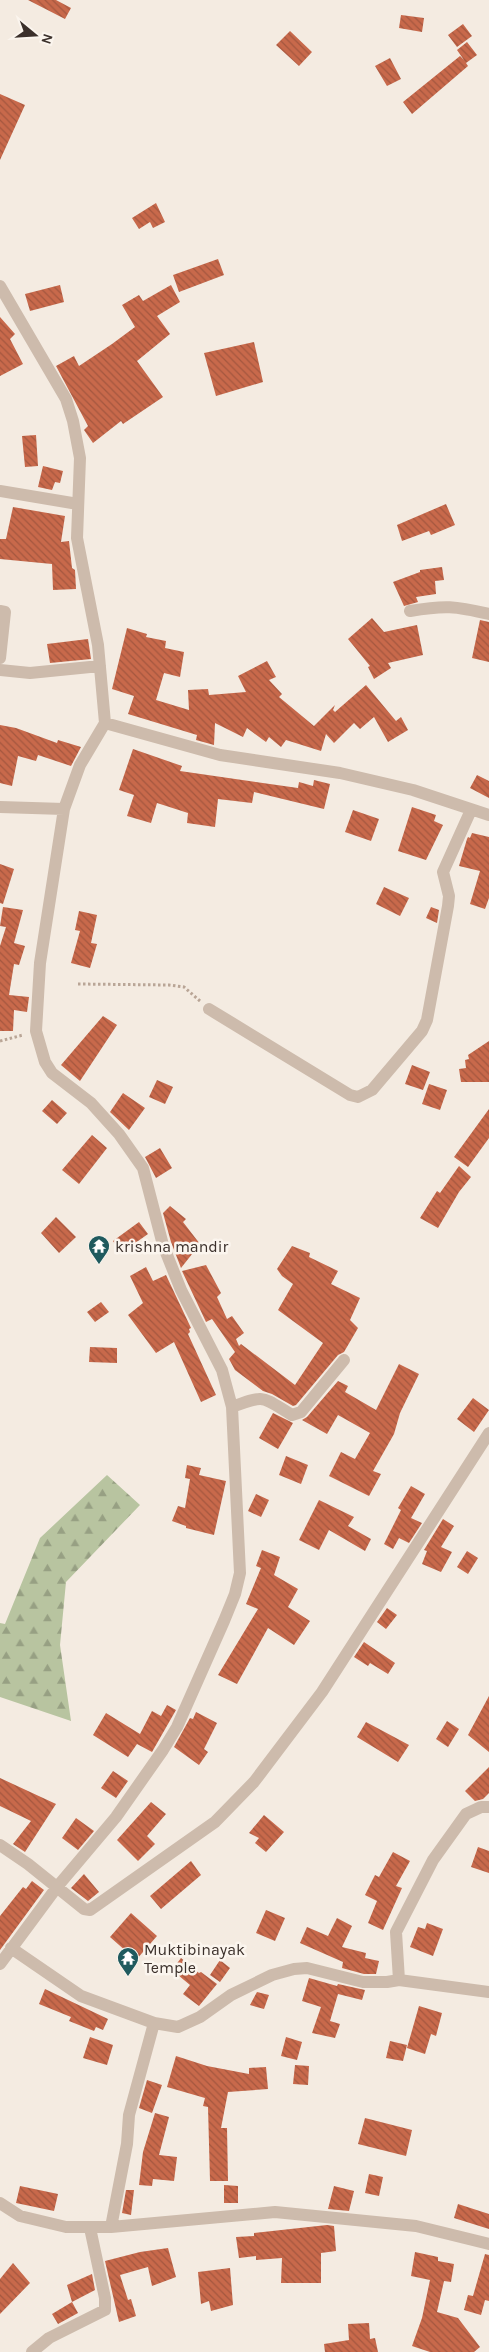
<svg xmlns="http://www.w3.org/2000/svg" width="489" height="2352" font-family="Karla,sans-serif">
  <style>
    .forest { fill: url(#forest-firs) }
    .building { fill: url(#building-back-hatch) }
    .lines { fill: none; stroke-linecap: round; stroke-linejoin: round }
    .path { stroke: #b9a596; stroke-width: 3; stroke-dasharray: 2.5 2.5; stroke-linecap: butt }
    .minor { stroke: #cdbbac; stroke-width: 12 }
    .labels { text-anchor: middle; stroke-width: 5; stroke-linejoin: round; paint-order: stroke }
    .poi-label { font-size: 16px; fill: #3b302b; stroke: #fbf5ee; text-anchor: start }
  </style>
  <defs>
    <pattern id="forest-firs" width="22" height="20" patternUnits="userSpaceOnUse" patternTransform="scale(1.25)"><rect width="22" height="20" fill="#b8c4a0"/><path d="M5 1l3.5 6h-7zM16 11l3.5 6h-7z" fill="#97a083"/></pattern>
    <pattern id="building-back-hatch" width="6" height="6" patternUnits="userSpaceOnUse" patternTransform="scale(1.25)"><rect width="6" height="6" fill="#c8694b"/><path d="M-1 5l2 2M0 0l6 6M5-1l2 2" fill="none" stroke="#a4573f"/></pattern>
  </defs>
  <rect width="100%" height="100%" fill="#f4ebe1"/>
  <path class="forest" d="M107 1475 140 1505 66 1582 60 1645 71 1721 0 1697V1623L5 1624 40 1538Z"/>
  <path class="building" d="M28 0H56L71 8 65 19Z
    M401 15 424 18 422 32 399 28Z
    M463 24 472 36 457 47 448 35Z
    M290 31 312 52 299 66 276 45Z
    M467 42 477 55 466 63 468 66 412 114 403 102 460 56 464 60 457 50Z
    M390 58 401 79 387 86 375 66Z
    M0 94 25 105 0 160Z
    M156 203 165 222 153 228 150 222 139 229 132 218Z
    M218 259 224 275 179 292 173 275Z
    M60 285 64 302 30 311 25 294Z
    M171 285 180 302 157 316 170 334 137 361 163 397 123 424 121 421 93 443 84 430 88 426 56 366 74 356 79 366 112 344 135 327 122 305 139 295 143 301Z
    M0 317 15 334 10 339 23 364 0 376Z
    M254 342 263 382 216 396 204 353Z
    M36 435 38 466 25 467 22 436Z
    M43 466 63 471 60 483 55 482 52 490 38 487Z
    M446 504 455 525 431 535 429 531 402 541 397 525Z
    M13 507 65 516 61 542 69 541 72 568 75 570 76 589 53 590 52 564 0 559V539H6Z
    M442 567 444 580 435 581 436 594 416 597 418 602 404 606 393 582 420 572V570Z
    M372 618 384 632 417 625 423 655 388 663 391 668 374 679 368 667 370 666 348 639Z
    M480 620 489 622V662L472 658Z
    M127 628 147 634 146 637 166 641 165 648 184 652 180 677 164 673 156 700 189 710 188 690 208 689 209 695 246 692 238 676 267 661 276 677 269 680 282 694 279 697 314 726 335 705 333 710 335 712 366 685 396 721 401 717 408 730 388 742 374 717 360 729 354 723 334 743 326 734 321 751 286 740 281 747 269 737 266 742 247 728 243 737 215 723 214 745 196 740 197 735 128 714 134 696 112 689Z
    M88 639 91 659 50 663 47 644Z
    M0 725 16 728 57 743 58 740 81 747 71 766 38 755 36 761 18 756 12 786 0 783Z
    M133 749 182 766 180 771 298 788 299 782 313 786 314 780 330 784 324 809 254 792 252 803 218 799 215 827 187 823 188 813 157 803 151 823 127 816 134 795 119 790Z
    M477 775 489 781V798L470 788Z
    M412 807 436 815 434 821 443 825 426 860 398 851Z
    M353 810 379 819 371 841 345 832Z
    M472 833 489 837V898L485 909 470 904 480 871 459 866 467 839 468 837 470 838Z
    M0 864 14 869 3 904 0 903Z
    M384 887 409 898 400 916 376 904Z
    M3 907 23 910 14 943 25 946 19 965 14 964 9 995 29 997 27 1012 14 1010 13 1031H0V946L6 927 0 926Z
    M431 907 439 910 437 923 426 918Z
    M79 911 97 915 91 943 97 944 90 968 71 963 80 931 75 930Z
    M103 1016 117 1025 80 1081 61 1065Z
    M489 1041V1082H461L459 1069 466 1068 465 1060 469 1059 468 1055Z
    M412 1065 430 1072 423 1090 405 1084Z
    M157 1080 173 1087 165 1104 149 1097Z
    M429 1084 447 1090 440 1110 422 1104Z
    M123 1093 145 1108 129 1130 110 1112Z
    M52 1100 67 1113 57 1124 42 1111Z
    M489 1109V1138L468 1167 454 1157Z
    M92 1135 107 1148 79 1184 62 1170Z
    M160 1148 172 1168 156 1178 145 1157Z
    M459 1166 471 1177 459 1192 438 1228 420 1218 437 1191 440 1193Z
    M170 1206 186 1219 183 1222 200 1244 181 1268 171 1242 163 1213Z
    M56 1217 76 1237 59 1253 41 1233Z
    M139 1222 148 1234 121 1253 113 1241Z
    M292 1246 310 1253 309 1257 338 1271 331 1284 360 1298 350 1320 358 1328 344 1352 338 1355 296 1405 293 1406 272 1394 263 1391 235 1370 229 1359 235 1352 212 1319 206 1322 182 1271 206 1265 221 1293 217 1297 227 1319 232 1316 244 1333 236 1339 239 1346 241 1344 295 1385 323 1343 278 1310 293 1284 282 1276 277 1269Z
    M146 1267 153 1281 166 1275 191 1328 189 1329 190 1332 188 1334 216 1395 201 1402 174 1342 156 1353 128 1315 143 1303 130 1276Z
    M101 1302 109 1312 95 1322 87 1312Z
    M90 1347 117 1348V1363L89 1362Z
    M399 1364 419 1374 400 1413 394 1434 373 1471 381 1474 369 1496 329 1476 341 1452 355 1459 370 1433 338 1415 327 1434 302 1420 307 1417 338 1381 348 1386 345 1392 376 1410Z
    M473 1398 489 1410 474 1432 457 1419Z
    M273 1413 293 1423 278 1449 259 1438Z
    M286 1456 308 1465 301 1484 279 1475Z
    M187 1465 201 1468 199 1475 226 1481 214 1535 186 1528V1526L172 1521 178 1506 185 1508 190 1479 185 1478Z
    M411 1486 425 1494 411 1518 422 1523 409 1543 399 1538 393 1549 384 1544 401 1510 398 1508Z
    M256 1494 269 1500 261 1517 248 1511Z
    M319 1500 354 1517 348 1526 371 1539 365 1551 329 1530 319 1550 299 1540Z
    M443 1519 454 1526 441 1547 452 1552 441 1572 422 1564 427 1551 424 1550Z
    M262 1550 280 1557 274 1575 298 1589 288 1607 310 1621 294 1645 268 1628 237 1684 218 1675 258 1609 246 1604 261 1568 256 1566Z
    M467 1551 478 1558 468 1574 457 1567Z
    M387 1608 397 1615 386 1629 377 1622Z
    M364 1642 395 1663 388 1674 370 1663 368 1666 354 1657Z
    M489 1696V1752L468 1735Z
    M167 1705 176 1710 152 1752 137 1744 128 1757 93 1735 106 1713 140 1734 152 1711 161 1716Z
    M196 1712 217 1723 204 1749 208 1752 199 1765 174 1747 190 1718 193 1719Z
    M447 1721 459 1729 448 1747 436 1739Z
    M366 1722 409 1745 398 1762 357 1737Z
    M489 1767V1793L483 1799 475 1801 465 1791Z
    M113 1771 128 1781 116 1798 101 1788Z
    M0 1778 56 1804 25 1852 13 1844 31 1821 0 1806Z
    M151 1802 166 1814 147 1836 155 1844 138 1861 117 1840Z
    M264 1815 284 1832 266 1852 255 1843 259 1838 249 1833Z
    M76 1818 94 1831 78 1850 62 1838Z
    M478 1847 489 1851V1873L471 1867Z
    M393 1852 410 1861 396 1886 402 1888 383 1930 368 1923 377 1901 365 1895 375 1875 379 1877Z
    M191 1861 201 1875 161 1909 150 1896Z
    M84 1874 99 1892 88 1901 71 1888Z
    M32 1881 44 1890 0 1950V1916L23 1887 26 1889Z
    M266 1910 285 1918 275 1941 256 1933Z
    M131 1913 157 1936 136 1960 110 1937Z
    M337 1918 352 1926 342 1947 366 1953 365 1958 379 1961 376 1974H364L342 1968 343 1962 300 1943 307 1927 328 1936Z
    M427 1923 443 1929 433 1956 410 1947 418 1927 425 1929Z
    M181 1958 199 1973 201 1972 217 1984 199 2006 183 1994 190 1985 172 1970Z
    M220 1960 230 1968 220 1982 210 1975Z
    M309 1978 337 1986 338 1984 365 1990 362 2000 338 1994 330 2021 340 2024 335 2038 312 2033 321 2007 302 2001Z
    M45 1989 108 2019 103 2030 96 2027 94 2031 69 2021 71 2017 39 2004Z
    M257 1992 269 1995 264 2009 250 2005Z
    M419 2006 442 2013 436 2036 431 2034 425 2054 407 2048Z
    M90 2037 113 2045 107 2065 83 2058Z
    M286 2037 302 2042 297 2060 281 2056Z
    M390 2041 407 2045 403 2061 386 2058Z
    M176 2056 207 2066 249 2074V2068L266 2067 268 2089 228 2092 221 2128H227L228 2181H210L208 2107 203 2106 205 2098 167 2087Z
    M295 2065 309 2066 308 2085 293 2084Z
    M147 2080 162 2085 152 2113 139 2108Z
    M155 2113 169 2117 159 2155 177 2157 174 2181 153 2179 152 2186 139 2185 143 2152Z
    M365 2118 412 2130 406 2156 358 2144Z
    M369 2174 383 2177 379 2196 365 2193Z
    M224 2185 238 2186V2203H224Z
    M20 2186 58 2194 54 2211 16 2203Z
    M334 2186 354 2191 349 2211 328 2209Z
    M126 2190H134L131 2215 122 2213Z
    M458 2204 489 2214V2229L454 2218Z
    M327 2225 334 2226 336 2251 321 2253V2283H281L282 2258 256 2260V2256L239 2258 236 2237 254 2236V2233Z
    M168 2248 176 2277 152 2286 148 2267 120 2275 128 2300 131 2299 136 2316 119 2322 105 2261 140 2252Z
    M415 2252 438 2257V2261L454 2264 451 2282 444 2281 437 2312 458 2318 480 2347 474 2352H430L412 2346 422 2318 430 2280 411 2276Z
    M485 2254 489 2255V2301L485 2300 481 2315 464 2310 468 2295 473 2296Z
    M13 2263 30 2283 0 2314V2279Z
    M230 2268 233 2305 211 2311 209 2301 201 2304 198 2272Z
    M92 2274 95 2290 72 2302 67 2285Z
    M72 2302 78 2313 58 2324 52 2314Z
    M369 2323 370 2339 375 2338 378 2352H325L324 2344 349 2340 348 2324Z"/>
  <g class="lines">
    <path class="path" d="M78 984 169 985 184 987 200 1001
      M0 1041 23 1035"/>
    <path class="minor" d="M0 286 66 399 73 421 80 458 77 538 98 645 105 723 80 765 64 809 40 963 36 1031 45 1062 52 1073 91 1103 119 1134 143 1168 163 1245 181 1290 222 1370 232 1407 240 1573 235 1594 224 1621 177 1727 163 1750 116 1817 57 1887 0 1964
      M0 491 78 504
      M0 611 5 612 0 658
      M410 611C445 605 455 606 489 614
      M0 670 30 673 100 666
      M105 723 220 755 340 773 413 790 489 815
      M0 807 64 809
      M209 1009 350 1095 358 1097 372 1090 422 1031 427 1020 448 906 449 896 443 872 471 810
      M232 1407C266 1394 262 1397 292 1415L301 1412 344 1360
      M0 1845 28 1864 84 1909 90 1910 215 1822 254 1782 322 1692 489 1433
      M11 1948 81 1996 154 2023 178 2027 200 2017 231 1995 272 1975 294 1969 307 1968 363 1982H387L399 1980 489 1992
      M399 1980 396 1932 433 1860 466 1814 481 1807H489
      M0 2203 20 2216 66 2227H111L275 2212 416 2226 489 2244
      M111 2227 127 2144 129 2115 154 2023
      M32 2352 49 2338 105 2310V2298L90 2228"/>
  </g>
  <defs>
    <g id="temple-pin" transform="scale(1.125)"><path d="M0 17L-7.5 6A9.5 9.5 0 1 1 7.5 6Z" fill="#1f5a5e" stroke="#fbf5ee"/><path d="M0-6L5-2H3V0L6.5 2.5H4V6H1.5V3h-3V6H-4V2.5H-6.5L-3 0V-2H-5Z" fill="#fff"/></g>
  </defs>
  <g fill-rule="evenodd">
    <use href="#temple-pin" x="99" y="1246"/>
    <use href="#temple-pin" x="128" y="1958"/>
  </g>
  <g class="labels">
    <g class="poi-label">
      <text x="115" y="1252">krishna mandir</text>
      <text x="144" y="1955">Muktibinayak<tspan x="144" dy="18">Temple</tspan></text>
    </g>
  </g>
  <g transform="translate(35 35) rotate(108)" stroke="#fbf5ee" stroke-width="4" paint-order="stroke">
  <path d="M0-4L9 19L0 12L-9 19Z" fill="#3b302b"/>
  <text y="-8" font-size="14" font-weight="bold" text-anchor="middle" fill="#3b302b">N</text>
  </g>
</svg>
